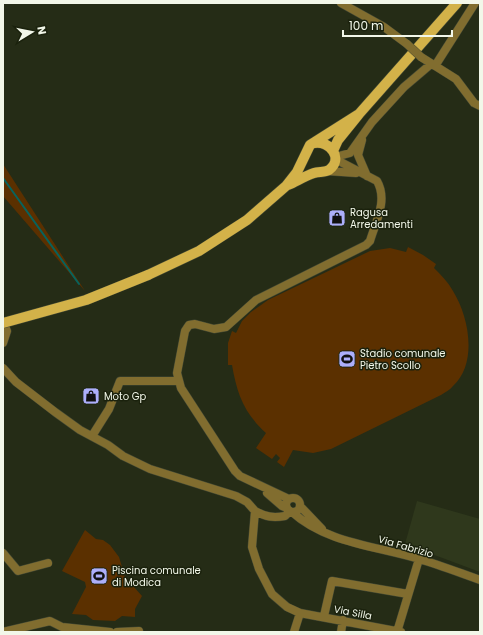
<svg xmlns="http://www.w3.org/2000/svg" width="483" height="635" font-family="Poppins,sans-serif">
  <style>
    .built { fill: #2f381c }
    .green { fill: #5b3000 }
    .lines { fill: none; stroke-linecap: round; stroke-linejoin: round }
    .stream { stroke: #07635d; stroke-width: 2 }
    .street-casing { stroke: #424834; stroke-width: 9 }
    .primary-casing { stroke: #424834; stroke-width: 11 }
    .street { stroke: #816d2f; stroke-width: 8 }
    .primary { stroke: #d3b249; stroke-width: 10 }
    .street-bridge-casing { stroke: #424834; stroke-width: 9; stroke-linecap: butt }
    .primary-bridge-casing { stroke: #424834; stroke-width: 11; stroke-linecap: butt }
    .street-bridge { stroke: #816d2f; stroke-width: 8 }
    .primary-bridge { stroke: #d3b249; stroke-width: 10 }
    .labels { text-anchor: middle; stroke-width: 3; stroke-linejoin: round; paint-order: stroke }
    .poi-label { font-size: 10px; fill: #f2f7e9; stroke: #1b220d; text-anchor: start }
    .street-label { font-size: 10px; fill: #f2f7e9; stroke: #1b220d }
  </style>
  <rect width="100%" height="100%" fill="#252c16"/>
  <path class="built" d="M417 501 480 519V572L405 544Z"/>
  <path class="green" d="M3 164 85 291 3 196Z
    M408 247 423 255 436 264 434 268C441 275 448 282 453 291 469 317 478 363 453 386 450 390 445 392 441 395L331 449 313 453 293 450 284 467 277 462 280 458 276 454 272 459 256 448 266 433C244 413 237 394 232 365H228V343L232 331 236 333 242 321 251 312 268 300 370 251 390 248 406 252Z
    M85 530 96 539 103 540 110 545 119 557 125 577 142 596 135 609V617L122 616 115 621 93 620 86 615 72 614 86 587 85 582 62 571Z"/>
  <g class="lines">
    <path class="stream" d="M3 178 79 284"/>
    <g class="street-casing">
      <path id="street" d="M341 3 384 27 407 44
        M421 57 456 79 474 103 480 106
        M435 66 475 3
        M362 140 358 155 367 176
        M335 157 350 153 372 122 404 87 431 64
        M327 171 356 173
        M3 322 7 331 3 343
        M3 368 16 382 55 412 80 430 108 445 123 456 150 469 236 496 247 502 255 511 252 547 259 569 272 594 287 607 300 613 401 632
        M92 436 109 409 120 381H178
        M267 493 282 506 287 508
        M286 505a7 7 0 1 1 14 0a7 7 0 1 1-14 0Z
        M289 499 240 476 235 471 181 388 177 373 185 331 189 325 195 324 214 329 226 327 256 300 366 245 370 241C376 221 388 200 377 181L335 159
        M300 506 322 529
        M255 511C266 517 273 518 285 516L290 511
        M292 512C326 543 376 546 419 559 440 565 460 573 480 580
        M3 553 18 571 48 563
        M324 616 332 581 408 594
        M3 632 50 621 62 627 110 632
        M117 632 139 631
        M294 632 300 613
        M341 632 343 620
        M397 632 419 559"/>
    </g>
    <g class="primary-casing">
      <path id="primary" d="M333 151 338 140 359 114 457 3
        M288 185C297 181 305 176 314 173 319 171 324 173 329 170 344 159 330 140 314 143
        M148 275 199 251 247 220 286 186 297 172 310 145 359 114"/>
    </g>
    <use href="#street" class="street"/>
    <use href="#primary" class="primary"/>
    <g class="street-bridge-casing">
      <path id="street-bridge" d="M407 44 421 57"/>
    </g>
    <g class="primary-bridge-casing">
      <path id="primary-bridge" d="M3 323 86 300 148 275"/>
    </g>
    <use href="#street-bridge" class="street-bridge"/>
    <use href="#primary-bridge" class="primary-bridge"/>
  </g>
  <defs>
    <g id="shop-square" transform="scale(0.9)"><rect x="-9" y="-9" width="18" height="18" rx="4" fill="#adaffb" stroke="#1b220d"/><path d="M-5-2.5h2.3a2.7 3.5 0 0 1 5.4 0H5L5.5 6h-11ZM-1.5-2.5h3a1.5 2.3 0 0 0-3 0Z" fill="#111"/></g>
    <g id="stadium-square" transform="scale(0.9)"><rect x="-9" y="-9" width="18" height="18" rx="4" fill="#adaffb" stroke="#1b220d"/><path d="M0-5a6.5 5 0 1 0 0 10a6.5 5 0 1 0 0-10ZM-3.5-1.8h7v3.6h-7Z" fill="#111"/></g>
  </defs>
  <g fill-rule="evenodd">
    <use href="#shop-square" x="337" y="218"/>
    <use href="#stadium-square" x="347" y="359"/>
    <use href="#shop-square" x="91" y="396"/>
    <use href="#stadium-square" x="99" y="576"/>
  </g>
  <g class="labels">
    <g class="poi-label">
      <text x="350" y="216">Ragusa<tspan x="350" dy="12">Arredamenti</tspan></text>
      <text x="360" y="357">Stadio comunale<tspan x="360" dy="12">Pietro Scollo</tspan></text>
      <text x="104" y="400">Moto Gp</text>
      <text x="112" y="574">Piscina comunale<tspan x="112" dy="12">di Modica</tspan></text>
    </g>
    <g class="street-label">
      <text transform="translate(406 546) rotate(16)" y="4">Via Fabrizio</text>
      <text transform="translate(353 612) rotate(11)" y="4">Via Silla</text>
    </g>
  </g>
  <rect width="483" height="635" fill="none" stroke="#f2f7e9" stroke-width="8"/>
  <g transform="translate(32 32) rotate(80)" stroke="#1b220d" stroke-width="3" paint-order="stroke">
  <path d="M0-3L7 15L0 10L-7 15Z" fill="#f2f7e9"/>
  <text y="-6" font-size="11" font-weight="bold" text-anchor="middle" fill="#f2f7e9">N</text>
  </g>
  <path d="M343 30v6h109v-6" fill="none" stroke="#f2f7e9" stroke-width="2"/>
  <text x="349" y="30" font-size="12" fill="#f2f7e9" stroke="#1b220d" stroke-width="3" paint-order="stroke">100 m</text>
</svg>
